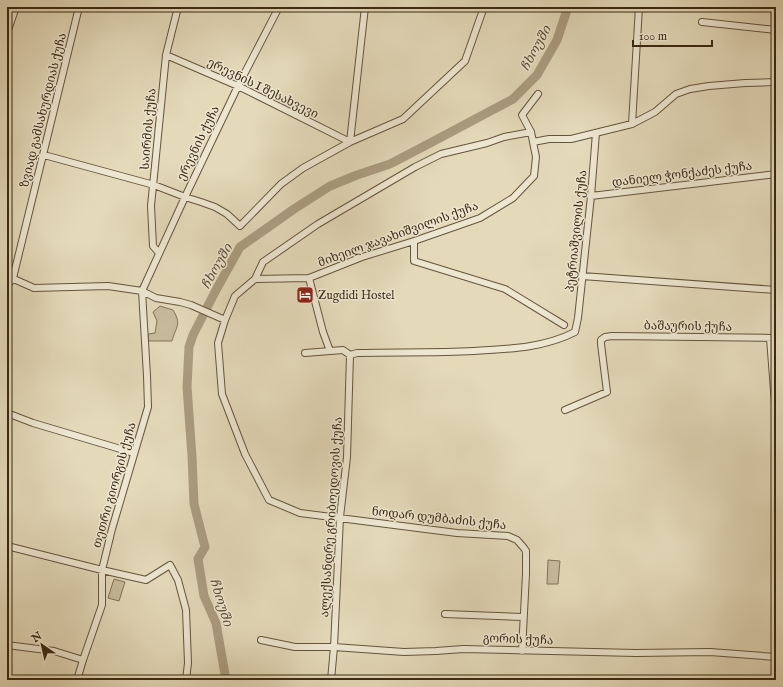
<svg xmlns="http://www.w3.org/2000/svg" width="783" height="687" font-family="'IM FELL English','Noto Serif Georgian',serif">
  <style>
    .green { fill: #c7bc9d; stroke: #817258 }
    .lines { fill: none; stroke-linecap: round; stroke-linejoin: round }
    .river { stroke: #ab9d81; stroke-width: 9 }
    .minor-casing { stroke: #65543c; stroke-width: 8 }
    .minor { stroke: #ede7d2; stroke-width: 6 }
    .labels { text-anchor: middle; stroke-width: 3; stroke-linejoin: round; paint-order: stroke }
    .street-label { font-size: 12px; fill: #3b2812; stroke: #ede7d2 }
    .poi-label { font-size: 12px; fill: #3b2812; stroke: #ede7d2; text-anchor: start }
    .water-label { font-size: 13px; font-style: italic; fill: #5d4b33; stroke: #ede7d2 }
  </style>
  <rect width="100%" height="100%" fill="#e4daba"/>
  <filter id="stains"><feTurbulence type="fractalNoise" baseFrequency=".005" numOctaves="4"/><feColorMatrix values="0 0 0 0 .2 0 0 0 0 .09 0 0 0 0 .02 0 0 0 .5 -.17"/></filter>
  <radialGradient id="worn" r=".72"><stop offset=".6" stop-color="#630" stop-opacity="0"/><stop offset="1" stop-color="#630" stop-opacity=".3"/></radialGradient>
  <path class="green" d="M160 306 173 310C182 325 176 326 172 341H148V334L155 333 157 321 153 312Z
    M548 560 560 561 558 584H547Z
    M114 579 125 582 119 601 108 598Z"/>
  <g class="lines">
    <path class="river" d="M226 680 216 623 204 596 198 559 205 547 194 504 192 456 187 387 189 347 193 335 216 290 240 247 294 209 330 186 357 175 390 164 434 141 513 99 537 75 557 40 568 7"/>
    <g class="minor-casing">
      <path id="minor" d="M702 22 776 30
        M7 33 16 7
        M166 55 238 86 350 142 365 7
        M632 124 639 7
        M531 132 522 115 538 94
        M44 155 154 185 185 197 201 202 215 207 227 214 240 226 281 184 303 168 350 142 403 119 465 61 484 7
        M591 196 776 174
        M414 241V261L505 289 564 325
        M159 253 153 246 151 206 166 55 178 7
        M7 276 34 288 108 286 142 291 156 298 180 302 191 305 225 320
        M582 276 776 290
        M309 278 323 332 330 351
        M255 279 309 278 362 257 414 241 480 218 513 198 534 176 536 157 533 142 549 139H571L632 124 655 112 676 94 690 89 709 86 745 83 776 82
        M7 286 13 278 79 7
        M770 338 775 404V428
        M305 353 343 350 350 355 357 353C396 352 435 353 474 351 508 349 544 348 575 332L578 318 591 196 596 133
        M565 410 607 392 601 344V340L605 337 612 336 776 338
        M7 413 33 423 134 453
        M7 546 102 570 146 580 170 565 178 580 186 610 188 663 186 680
        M445 614 523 617
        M261 640 295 647H334L404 652 436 651 463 649 636 653 710 652 776 657
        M7 645 54 651 83 660
        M522 651 526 574V551L524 548 517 540 508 536 457 533 300 513 269 500 245 454 222 394 218 343 225 320 235 296 255 279 263 262 318 224 415 167 441 154 487 143 504 137 531 132 533 142
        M77 680 83 660 102 605V570L112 529 148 407 147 376 142 291 185 197 238 86 279 7
        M331 680 334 647 340 517 347 457 350 355"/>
    </g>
    <use href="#minor" class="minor"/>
  </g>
  <defs>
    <g id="hotel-square" transform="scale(0.9)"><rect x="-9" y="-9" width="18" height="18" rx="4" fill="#8f2418" stroke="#ede7d2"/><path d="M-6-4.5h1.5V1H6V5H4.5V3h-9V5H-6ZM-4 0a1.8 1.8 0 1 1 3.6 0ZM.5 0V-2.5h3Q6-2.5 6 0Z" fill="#fff"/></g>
  </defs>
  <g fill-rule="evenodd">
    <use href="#hotel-square" x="305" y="295"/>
  </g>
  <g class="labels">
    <g class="street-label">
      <text transform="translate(263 88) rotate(26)" y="4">ერევნის I შესახვევი</text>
      <text transform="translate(43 110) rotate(-76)" y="4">ზვიად გამსახურდიას ქუჩა</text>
      <text transform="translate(148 129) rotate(-85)" y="4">საირმის ქუჩა</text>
      <text transform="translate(198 143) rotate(-64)" y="4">ერევნის ქუჩა</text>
      <text transform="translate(682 174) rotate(-7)" y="4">დანიელ ჭონქაძეს ქუჩა</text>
      <text transform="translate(576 231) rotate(-84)" y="4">პეტრიაშვილის ქუჩა</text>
      <text transform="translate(398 234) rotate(-20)" y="4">მიხეილ ჯავახიშვილის ქუჩა</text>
      <text transform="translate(688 326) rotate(1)" y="4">ბაშაურის ქუჩა</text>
      <text transform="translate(114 485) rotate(-74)" y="4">თეთრი გიორგის ქუჩა</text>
      <text transform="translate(331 517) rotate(-86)" y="4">ალექსანდრე გრიბოედოვის ქუჩა</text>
      <text transform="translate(439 518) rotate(6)" y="4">ნოდარ დუმბაძის ქუჩა</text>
      <text transform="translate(518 639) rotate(2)" y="4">გორის ქუჩა</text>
    </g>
    <g class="poi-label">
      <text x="318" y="299">Zugdidi Hostel</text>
    </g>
    <g class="water-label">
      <text transform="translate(535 48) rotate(-61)" y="5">ჩხოუში</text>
      <text transform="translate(216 266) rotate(-60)" y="5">ჩხოუში</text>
      <text transform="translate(222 602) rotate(73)" y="5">ჩხოუში</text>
    </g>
  </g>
  <rect width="783" height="687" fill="none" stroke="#e4daba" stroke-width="24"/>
  <rect x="8" y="8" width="767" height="671" fill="none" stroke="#3b2812" stroke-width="2"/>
  <rect x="12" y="12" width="759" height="663" fill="none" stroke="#3b2812"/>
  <g transform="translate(42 645) rotate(326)" stroke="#ede7d2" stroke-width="3" paint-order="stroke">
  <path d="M0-3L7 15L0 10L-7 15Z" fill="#3b2812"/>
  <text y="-6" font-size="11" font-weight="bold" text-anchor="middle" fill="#3b2812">N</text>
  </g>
  <path d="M633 40v6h79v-6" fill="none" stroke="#3b2812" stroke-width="2"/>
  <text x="639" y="40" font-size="12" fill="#3b2812" stroke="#ede7d2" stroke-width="3" paint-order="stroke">100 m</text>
  <rect width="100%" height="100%" filter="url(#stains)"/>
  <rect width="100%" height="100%" fill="url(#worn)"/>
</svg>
